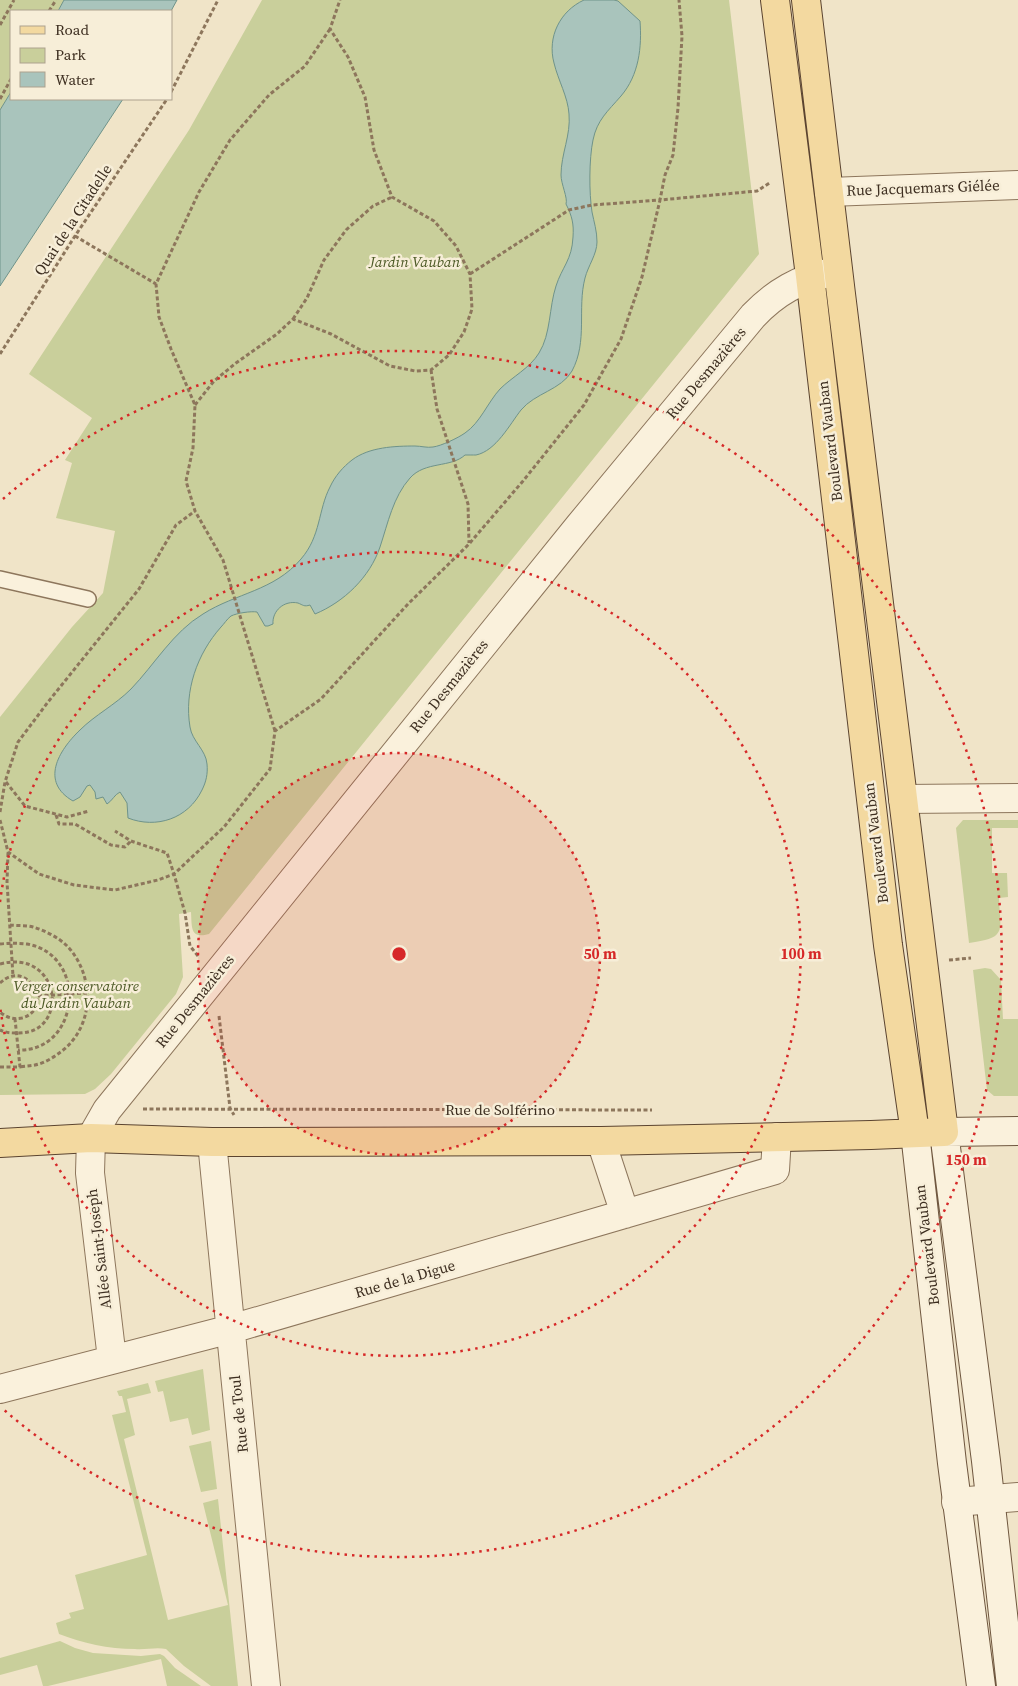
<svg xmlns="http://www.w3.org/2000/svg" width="1018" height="1686" font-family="'Source Serif 4',serif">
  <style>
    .green { fill: #c9cf9b }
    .water { fill: #a9c4bc; stroke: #6f938a }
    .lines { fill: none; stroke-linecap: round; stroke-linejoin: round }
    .service-casing { stroke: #8d765c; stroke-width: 18 }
    .minor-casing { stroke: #8d765c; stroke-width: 30 }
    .secondary-casing { stroke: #6f573f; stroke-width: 30 }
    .primary-casing { stroke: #5b4430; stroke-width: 30 }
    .path { stroke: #8d765c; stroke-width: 3; stroke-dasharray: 4 2.5; stroke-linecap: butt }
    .service { stroke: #faf1dc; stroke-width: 15 }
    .minor { stroke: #faf1dc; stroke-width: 28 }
    .secondary { stroke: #faf1dc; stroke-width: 28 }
    .primary { stroke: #f3d9a0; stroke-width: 28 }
    .ring { fill: none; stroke: #d62828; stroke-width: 2.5; stroke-dasharray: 2.5 5 }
    .labels { text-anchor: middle; stroke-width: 5; stroke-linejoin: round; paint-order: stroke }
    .street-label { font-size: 15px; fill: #3d2e20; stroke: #f7eed8 }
    .park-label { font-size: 15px; font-style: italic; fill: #4d5a26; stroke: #f7eed8 }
    .centre { fill: #d62828; stroke: #f7eed8; stroke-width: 2.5 }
    .ring-label { font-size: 15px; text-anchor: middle; font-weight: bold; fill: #d62828; stroke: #f7eed8; stroke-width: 5; stroke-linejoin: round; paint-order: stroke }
  </style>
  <rect width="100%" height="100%" fill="#f0e4c8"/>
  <path class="green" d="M0 0H64L58 11H11V92L0 110Z
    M262 0H729L759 254 209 934C190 939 192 928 191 912L179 914 183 977 176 994 111 1074 95 1089 85 1094 0 1095V717L72 627 103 593 115 531 56 518 72 463 65 460 92 418 29 374 189 130Z
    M963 820H1018V828H992V873H1007L1008 897 999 898C1000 931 1008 938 969 943L956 828Z
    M985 968 991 969 1001 980 1003 1019H1018V1096H994L987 1090 973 970Z
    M203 1369 210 1430 192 1435 188 1418 170 1422 163 1391 158 1392 155 1381Z
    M148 1383 151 1393 127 1399 135 1435 124 1439 168 1620 228 1605 203 1503 218 1499 238 1686H211L184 1666 166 1649C156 1647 145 1650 135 1649 108 1649 83 1643 59 1634L56 1623 71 1618 69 1613 84 1609 75 1575 147 1555 112 1415 126 1412 122 1396H119L117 1391Z
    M211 1441 217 1489 201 1492 189 1446Z
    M60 1641 75 1648 93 1653 141 1656 160 1654 164 1656 175 1668 201 1686H167L161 1659 48 1686H43L37 1665 0 1675V1658Z"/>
  <path class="water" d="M64 0H177L171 11H58Z
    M584 0H614L618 1 640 21C642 47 639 75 621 96 608 111 597 120 593 140 589 159 589 193 592 212 594 222 597 231 597 242 597 254 588 266 585 278 577 309 588 341 572 371 561 390 535 393 521 410 510 424 496 451 476 455 473 455 469 455 465 455 451 468 425 461 410 478 393 497 388 523 380 547 370 577 344 602 315 614L310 605C304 607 303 605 298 603 284 600 272 611 273 624L268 626H265L257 612C251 611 237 613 231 616 227 619 224 624 221 627 197 654 184 691 190 727 192 741 206 750 207 764 208 774 206 782 202 790 188 819 156 829 128 818L127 803 120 792C114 795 113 800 107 804L103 797 96 799 95 792 90 785 87 786 80 797 73 801C40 782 58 751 80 730 95 715 115 705 131 689 155 664 173 632 203 614 236 593 274 591 301 559 321 536 318 510 330 487 335 476 343 467 352 460 369 447 395 446 415 446 421 446 427 448 433 447 441 446 458 438 465 433 480 423 488 402 500 389 512 377 530 368 539 353 551 334 549 307 556 286 562 267 572 260 573 237 574 224 572 216 566 204 568 198 561 184 561 175 561 154 571 135 569 114 568 97 558 80 554 63 547 37 560 11 584 0Z
    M11 92V99H123L0 286V110Z"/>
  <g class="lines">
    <g class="service-casing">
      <path id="service" d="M0 579 88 599"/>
    </g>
    <g class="minor-casing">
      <path id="minor" d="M829 192 1018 185
        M903 799 1018 798
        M601 1141 625 1214
        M212 1142 266 1686
        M112 1359 90 1173 91 1138 107 1110 579 526 753 316C776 292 799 279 832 272
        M0 1389 231 1329 775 1170 777 1137
        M956 1502 1018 1497"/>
    </g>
    <g class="secondary-casing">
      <path id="secondary" d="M915 1133 952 1463 981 1686
        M1011 1686 986 1461 944 1132 1018 1131"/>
    </g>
    <g class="primary-casing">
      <path id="primary" d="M775 0 810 276 888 945 915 1133
        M0 1143 91 1138 212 1142 601 1141 871 1135 944 1132 841 294 806 0"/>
    </g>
    <path class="path" d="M49 11 56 0
      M0 25 14 0
      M171 92 218 0
      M0 99 11 79
      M75 236 156 284
      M470 274 569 210 592 205 660 200 665 175 673 155 678 108 682 36 679 0
      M293 319 307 298 324 260 346 230 373 206 392 197
      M0 354 75 236 167 99
      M431 370 437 409 468 504 469 543
      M195 405 214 381 236 363 277 334 293 319 331 334 390 366 415 371 431 370 449 355 464 332 472 309 470 274 456 246 434 221 392 197 374 150 365 97 348 57 330 29 340 0
      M275 731 223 560 195 511 186 481 193 448 195 405 171 349 159 317 156 284 199 192 230 140 269 95 305 66 330 29
      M6 782 25 806 67 817 89 811
      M0 812 5 782 18 742 48 702 139 589 176 525 195 511
      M56 815 59 824H75L111 845 125 847 131 841
      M0 820 8 852 39 874 74 885 115 890 158 880 174 874 167 853 131 841 115 831
      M8 853 7 882 13 976
      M10 925C17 926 26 925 33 927 46 931 60 938 69 948 95 978 94 1026 62 1051 54 1057 45 1063 35 1065 30 1066 25 1066 20 1067
      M0 944C9 943 18 943 27 944 89 955 80 1052 18 1050
      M198 956 190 946 185 913 174 874 224 827 270 769 275 731 321 699 408 604 469 544 523 481 584 405 621 339 642 277 660 200 757 191 771 182
      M949 960 971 958
      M0 964C61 948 70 1033 19 1033 11 1033 7 1033 0 1030
      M0 983C28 957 55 1009 22 1018 13 1020 6 1017 0 1012
      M38 996 87 993
      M219 1016 230 1108 234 1115
      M0 1067H20L15 1019
      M143 1109 652 1110"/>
    <use href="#service" class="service"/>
    <use href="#minor" class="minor"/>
    <use href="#secondary" class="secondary"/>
    <use href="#primary" class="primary"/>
  </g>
  <circle cx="399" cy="954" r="201" fill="#d62828" fill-opacity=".12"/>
  <g class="ring">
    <circle cx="399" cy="954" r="201"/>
    <path d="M0 902A402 402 0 1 1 0 1006"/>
    <path d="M3 499A603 603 0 1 1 3 1409"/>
  </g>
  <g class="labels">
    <g class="street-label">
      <text transform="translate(923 188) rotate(-2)" y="5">Rue Jacquemars Giélée</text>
      <text transform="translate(73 220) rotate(-57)" y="5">Quai de la Citadelle</text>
      <text transform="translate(706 373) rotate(-50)" y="5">Rue Desmazières</text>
      <text transform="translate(830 441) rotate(-97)" y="5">Boulevard Vauban</text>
      <text transform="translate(449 686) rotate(-51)" y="5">Rue Desmazières</text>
      <text transform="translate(876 843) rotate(-97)" y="5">Boulevard Vauban</text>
      <text transform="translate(195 1001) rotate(-51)" y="5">Rue Desmazières</text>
      <text x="500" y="1115">Rue de Solférino</text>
      <text transform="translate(927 1245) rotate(-97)" y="5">Boulevard Vauban</text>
      <text transform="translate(99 1249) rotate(-97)" y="5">Allée Saint-Joseph</text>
      <text transform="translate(405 1279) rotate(-16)" y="5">Rue de la Digue</text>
      <text transform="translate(239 1414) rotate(-96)" y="5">Rue de Toul</text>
    </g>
    <g class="park-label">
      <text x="415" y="267">Jardin Vauban</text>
      <text x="76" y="991">Verger conservatoire<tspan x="76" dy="17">du Jardin Vauban</tspan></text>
    </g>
  </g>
  <circle cx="399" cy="954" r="8" class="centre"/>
  <g class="ring-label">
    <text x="600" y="959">50 m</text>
    <text x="801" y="959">100 m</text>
    <text x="966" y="1165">150 m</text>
  </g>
  <rect x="10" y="10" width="162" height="90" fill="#f7eed8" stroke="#ada18e"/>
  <rect x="20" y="26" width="25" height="8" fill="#f3d9a0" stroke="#ada18e"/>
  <text x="55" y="35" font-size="15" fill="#3d2e20">Road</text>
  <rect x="20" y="48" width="25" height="15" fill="#c9cf9b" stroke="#ada18e"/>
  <text x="55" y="60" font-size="15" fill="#3d2e20">Park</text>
  <rect x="20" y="72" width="25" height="15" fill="#a9c4bc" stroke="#ada18e"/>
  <text x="55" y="85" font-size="15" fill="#3d2e20">Water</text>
</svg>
